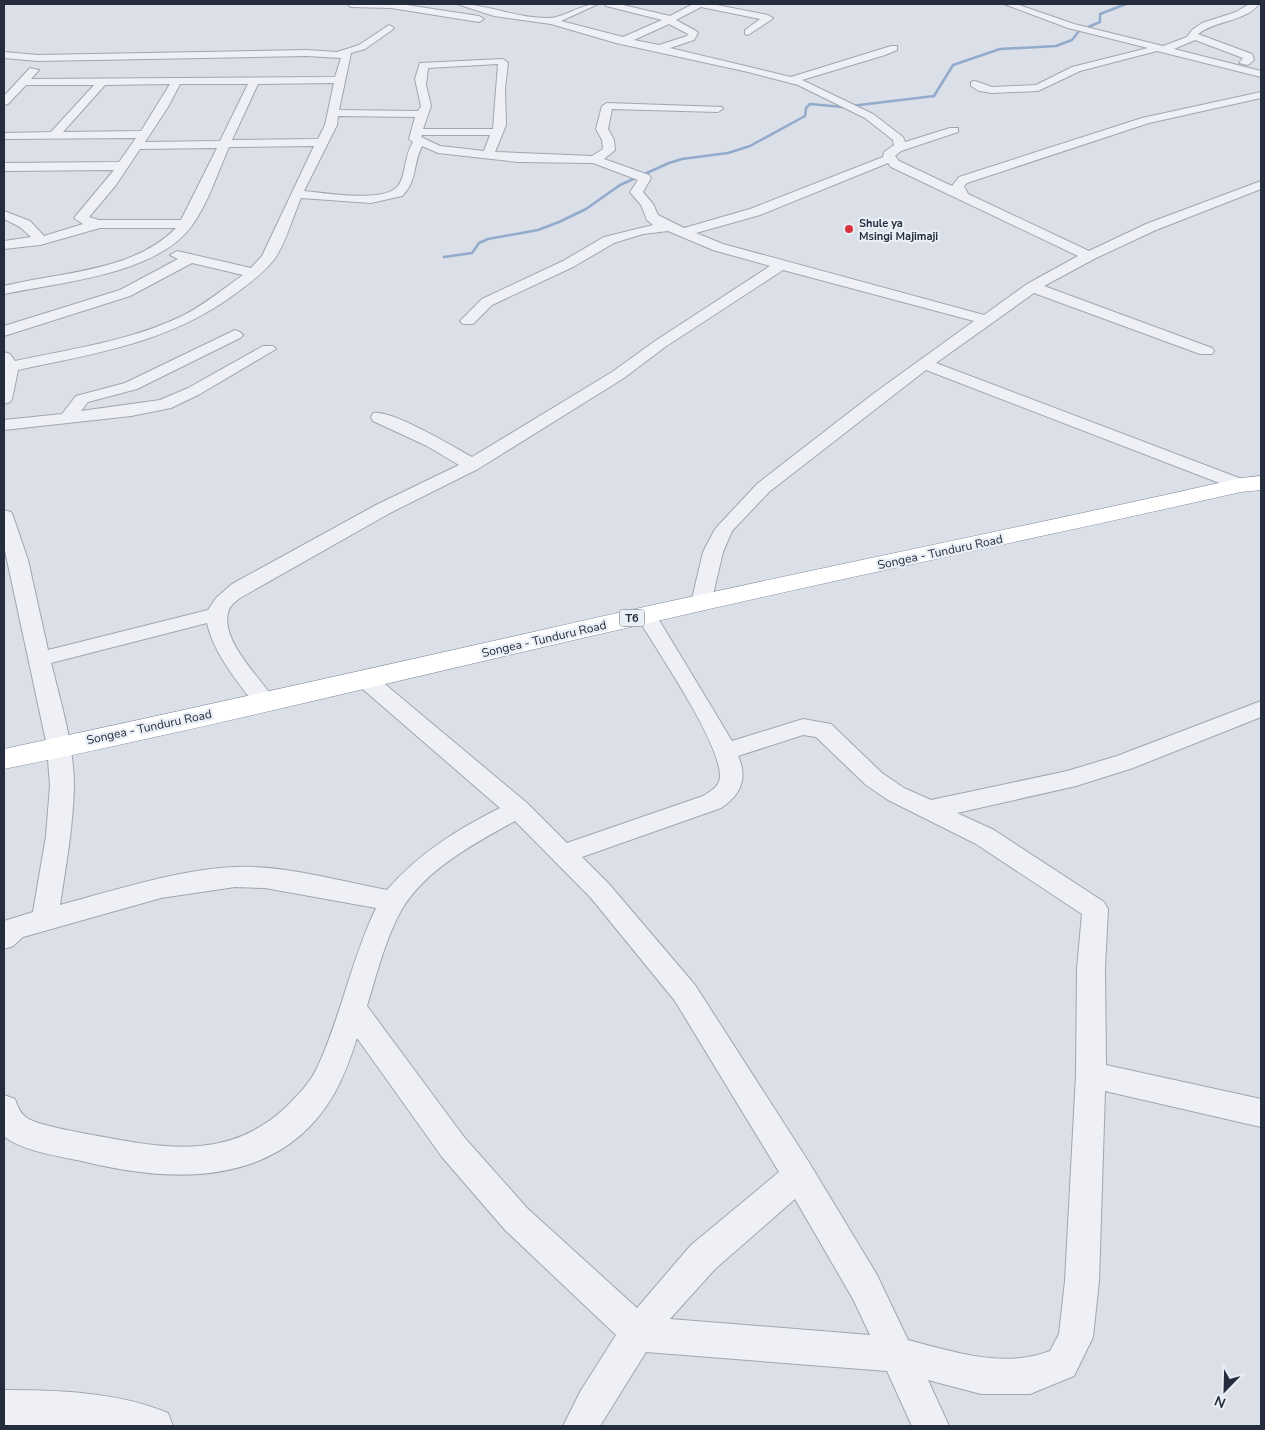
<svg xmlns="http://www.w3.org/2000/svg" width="1265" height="1430" font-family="'Nunito Sans',sans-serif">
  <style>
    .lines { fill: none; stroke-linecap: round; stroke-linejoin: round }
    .stream { stroke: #92aacb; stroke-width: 2.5 }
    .minor-casing { stroke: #a0a6b1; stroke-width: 2 }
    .highway-casing { stroke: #818b9f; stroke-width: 1 }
    .minor { fill: #eef0f5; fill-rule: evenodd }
    .highway { fill: #fff; fill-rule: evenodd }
    .poi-dot { fill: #d93341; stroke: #eaeef5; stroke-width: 2 }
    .labels { text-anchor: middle; stroke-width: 4.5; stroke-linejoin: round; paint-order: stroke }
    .far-poi-label { font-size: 11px; font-weight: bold; fill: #242c3e; stroke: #eaeef5; text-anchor: start }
    .shield { fill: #eaeef5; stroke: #5f6675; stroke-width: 1 }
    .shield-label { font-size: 11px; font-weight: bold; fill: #242c3e }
    .street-label { font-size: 12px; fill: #242c3e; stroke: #eaeef5 }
  </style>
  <rect width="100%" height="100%" fill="#dbdfe7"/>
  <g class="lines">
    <path class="stream" d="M444 257 472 253 479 243 488 239 538 230 559 222 586 209 620 185 669 163 682 159 728 153 750 146 805 116 806 108 810 104 843 107 934 96 953 65 1000 49 1056 46 1072 40 1079 31 1100 22V14L1126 4"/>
    <g class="minor-casing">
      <path id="minor" d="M347 4H400L479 16 484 19 479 22 391 8 351 7Z
        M457 4C488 4 518 19 550 18 566 17 580 4 598 4L561 21 623 37 662 20 606 6 605 4H619L670 16 693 4H712L768 15 773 18 771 20 748 35 745 34V30L760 19 701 7 676 20 696 31 698 33 694 40 670 48 791 77 891 46H897V50L885 55 802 80 873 114 903 137 905 142 950 128H958V132L901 151 895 156 899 161 952 186 959 177 1142 118 1261 92V98L1149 123 967 183 964 186 968 194 1089 251 1146 224 1261 181V189L1156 230 1094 259 1044 286 1212 348 1214 351 1212 354H1200L1034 293 936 363 1247 481 1250 485 1247 489H1235L926 370 769 492 732 531 723 552 711 603 708 608 701 609 694 608 691 603 703 552 715 529 757 484 873 394 974 321 783 270 665 347 624 378 478 469 390 513 240 598C235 602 229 606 228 613 221 642 261 678 275 701L272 706 264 709 256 706C237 681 214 654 207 623L51 663C61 703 74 745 74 787 73 826 66 866 60 905 116 890 179 869 236 867 285 865 339 881 387 890 419 853 458 829 500 808L358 685 355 680 358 675 366 673 374 675 527 803 567 843 703 796C711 791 720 786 720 776 720 741 655 648 636 615L639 610 646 608 653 610 656 615 732 741 803 719 831 724 882 773 904 788 931 800 1067 771 1117 756 1261 701V717L1133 768 1076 786 957 813 994 830 1104 902 1108 909 1105 968 1106 1065 1261 1099V1127L1105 1091 1099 1281 1093 1337 1074 1376 1030 1394H981L928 1380 949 1426H912L887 1371 646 1352 600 1426H563L580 1392 616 1335 505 1230 442 1157 357 1038C351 1057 344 1076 334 1094 281 1186 176 1184 86 1162 64 1157 20 1151 4 1136V1095L15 1099C18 1107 20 1113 27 1118 39 1126 88 1134 104 1137 172 1150 232 1158 286 1107 298 1095 310 1083 317 1068 341 1017 351 960 376 908L265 888 235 887 161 898 23 937 13 946 4 949V921L33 912 46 836 50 786 47 746 4 546V510L11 512 13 516 28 560 48 650 208 610 216 598 232 584 376 505 459 465 427 446 373 421 371 417 373 413C391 409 454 447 472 457L612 372 655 341 770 266 713 250 668 231 643 234 614 243 573 267 492 305 473 324H463L460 321 482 299 563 261 604 237 653 225 647 220 641 205 630 192 638 180 593 163 518 162 438 153 422 146C413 164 417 182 402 196L371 203 301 198C293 216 285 246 273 261 263 273 251 282 239 291 173 342 97 353 18 370L12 399 10 402 4 404V352L10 354 15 361C70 349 131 341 182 316 204 305 223 289 243 275L192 263 130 296 4 336V326L120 290 178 259 170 255 177 251 251 268 262 256 314 146 229 147C217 174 208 204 191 227 154 275 61 282 4 294V286C60 272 133 272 176 228H100L40 245 4 249V241L31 237 20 227 4 219V211L30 221 44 236 83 224 74 218 114 170 4 171V163L119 162 136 138 4 139V133L51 132 94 85H26L8 104 4 105V96L30 68 39 70 31 79 335 77 341 58 306 56 38 61 4 58V52L38 55 306 50 337 52 359 45 389 25 394 28 392 30 365 49 351 53 339 110 418 111 421 106 415 79 420 63 503 59 508 63 505 88 506 125 495 152 592 156 603 149 602 140 596 129 602 106 607 103 722 107 723 109 718 112 612 109 608 129 614 140 615 150 604 159 649 175 651 178 643 192 653 204 658 215 684 228 750 209 883 157 884 152 894 145 893 140 865 118 798 85 748 72 616 43 551 24 494 16ZM669 24 688 34 687 36 659 45 634 40ZM498 64 493 129H423L431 106 426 85 428 68ZM334 83 325 125 318 139 232 140 258 84ZM170 84 141 131 63 132 105 85ZM180 84H248L220 141 145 142 168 107ZM338 116 415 117 409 139 413 142C404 156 406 176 398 186 385 203 324 193 304 191L337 125ZM422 135H490L484 151 440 146 421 137ZM217 148 181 220H99L89 217 116 185 140 149ZM888 163 891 167 1078 256 1027 284 984 315 723 244 696 233 760 215ZM803 735 816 737 866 785 888 800 976 844 1082 914 1077 968 1076 1075 1065 1281 1059 1334 1050 1351C1003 1369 955 1352 908 1340L877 1275 810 1164 695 985 609 884 582 857 721 808C741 795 748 778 738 756ZM515 821 591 898 675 1001 779 1172 691 1245 637 1308 527 1208 464 1137 367 1006C376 976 386 937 402 909 426 869 475 843 515 821ZM795 1199 853 1299 870 1335 670 1319 715 1269Z
        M1004 4H1016L1074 24 1163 46 1187 37 1192 30 1202 23 1236 12 1249 4H1259C1245 22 1216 20 1198 34L1252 54 1254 60 1248 65 1239 63 1243 58 1195 40 1174 49 1261 71V77L1157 51 1080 71 1038 91 992 93 979 91 971 86V82L975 81 992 87 1036 85 1072 67 1148 48 1068 28Z
        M235 330 240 332 243 335 240 338 137 389 88 402 81 411 160 400 188 388 263 346H273L276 349 200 394 171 408 131 416 4 430V420L62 414 76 396 125 383Z
        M4 1390C58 1390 118 1392 168 1413L173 1426H4Z"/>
    </g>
    <g class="highway-casing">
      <path id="highway" d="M1261 476V490L1241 492C1042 537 842 578 644 624 431 672 218 726 4 769V749C218 703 431 655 644 607 843 563 1042 523 1241 478Z"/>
    </g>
    <use href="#minor" class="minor"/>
    <use href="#highway" class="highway"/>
  </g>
  <circle class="poi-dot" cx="849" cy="229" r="5"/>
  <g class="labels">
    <g class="far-poi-label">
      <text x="859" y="227">Shule ya<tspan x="859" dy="13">Msingi Majimaji</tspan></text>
    </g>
    <rect class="shield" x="619.5" y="609.5" width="25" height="17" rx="4"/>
    <g class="shield-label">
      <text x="632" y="622">T6</text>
    </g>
    <g class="street-label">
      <text transform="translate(940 552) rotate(-12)" y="4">Songea - Tunduru Road</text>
      <text transform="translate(544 639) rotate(-13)" y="4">Songea - Tunduru Road</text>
      <text transform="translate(149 727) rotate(-12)" y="4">Songea - Tunduru Road</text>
    </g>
  </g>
  <rect width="1265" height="1430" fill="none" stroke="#242c3e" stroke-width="10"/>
  <g transform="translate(1225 1390) rotate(203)" stroke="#eaeef5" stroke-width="4" paint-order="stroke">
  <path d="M0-4L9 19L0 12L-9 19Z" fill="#242c3e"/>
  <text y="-8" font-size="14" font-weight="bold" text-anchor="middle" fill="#242c3e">N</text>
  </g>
</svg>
